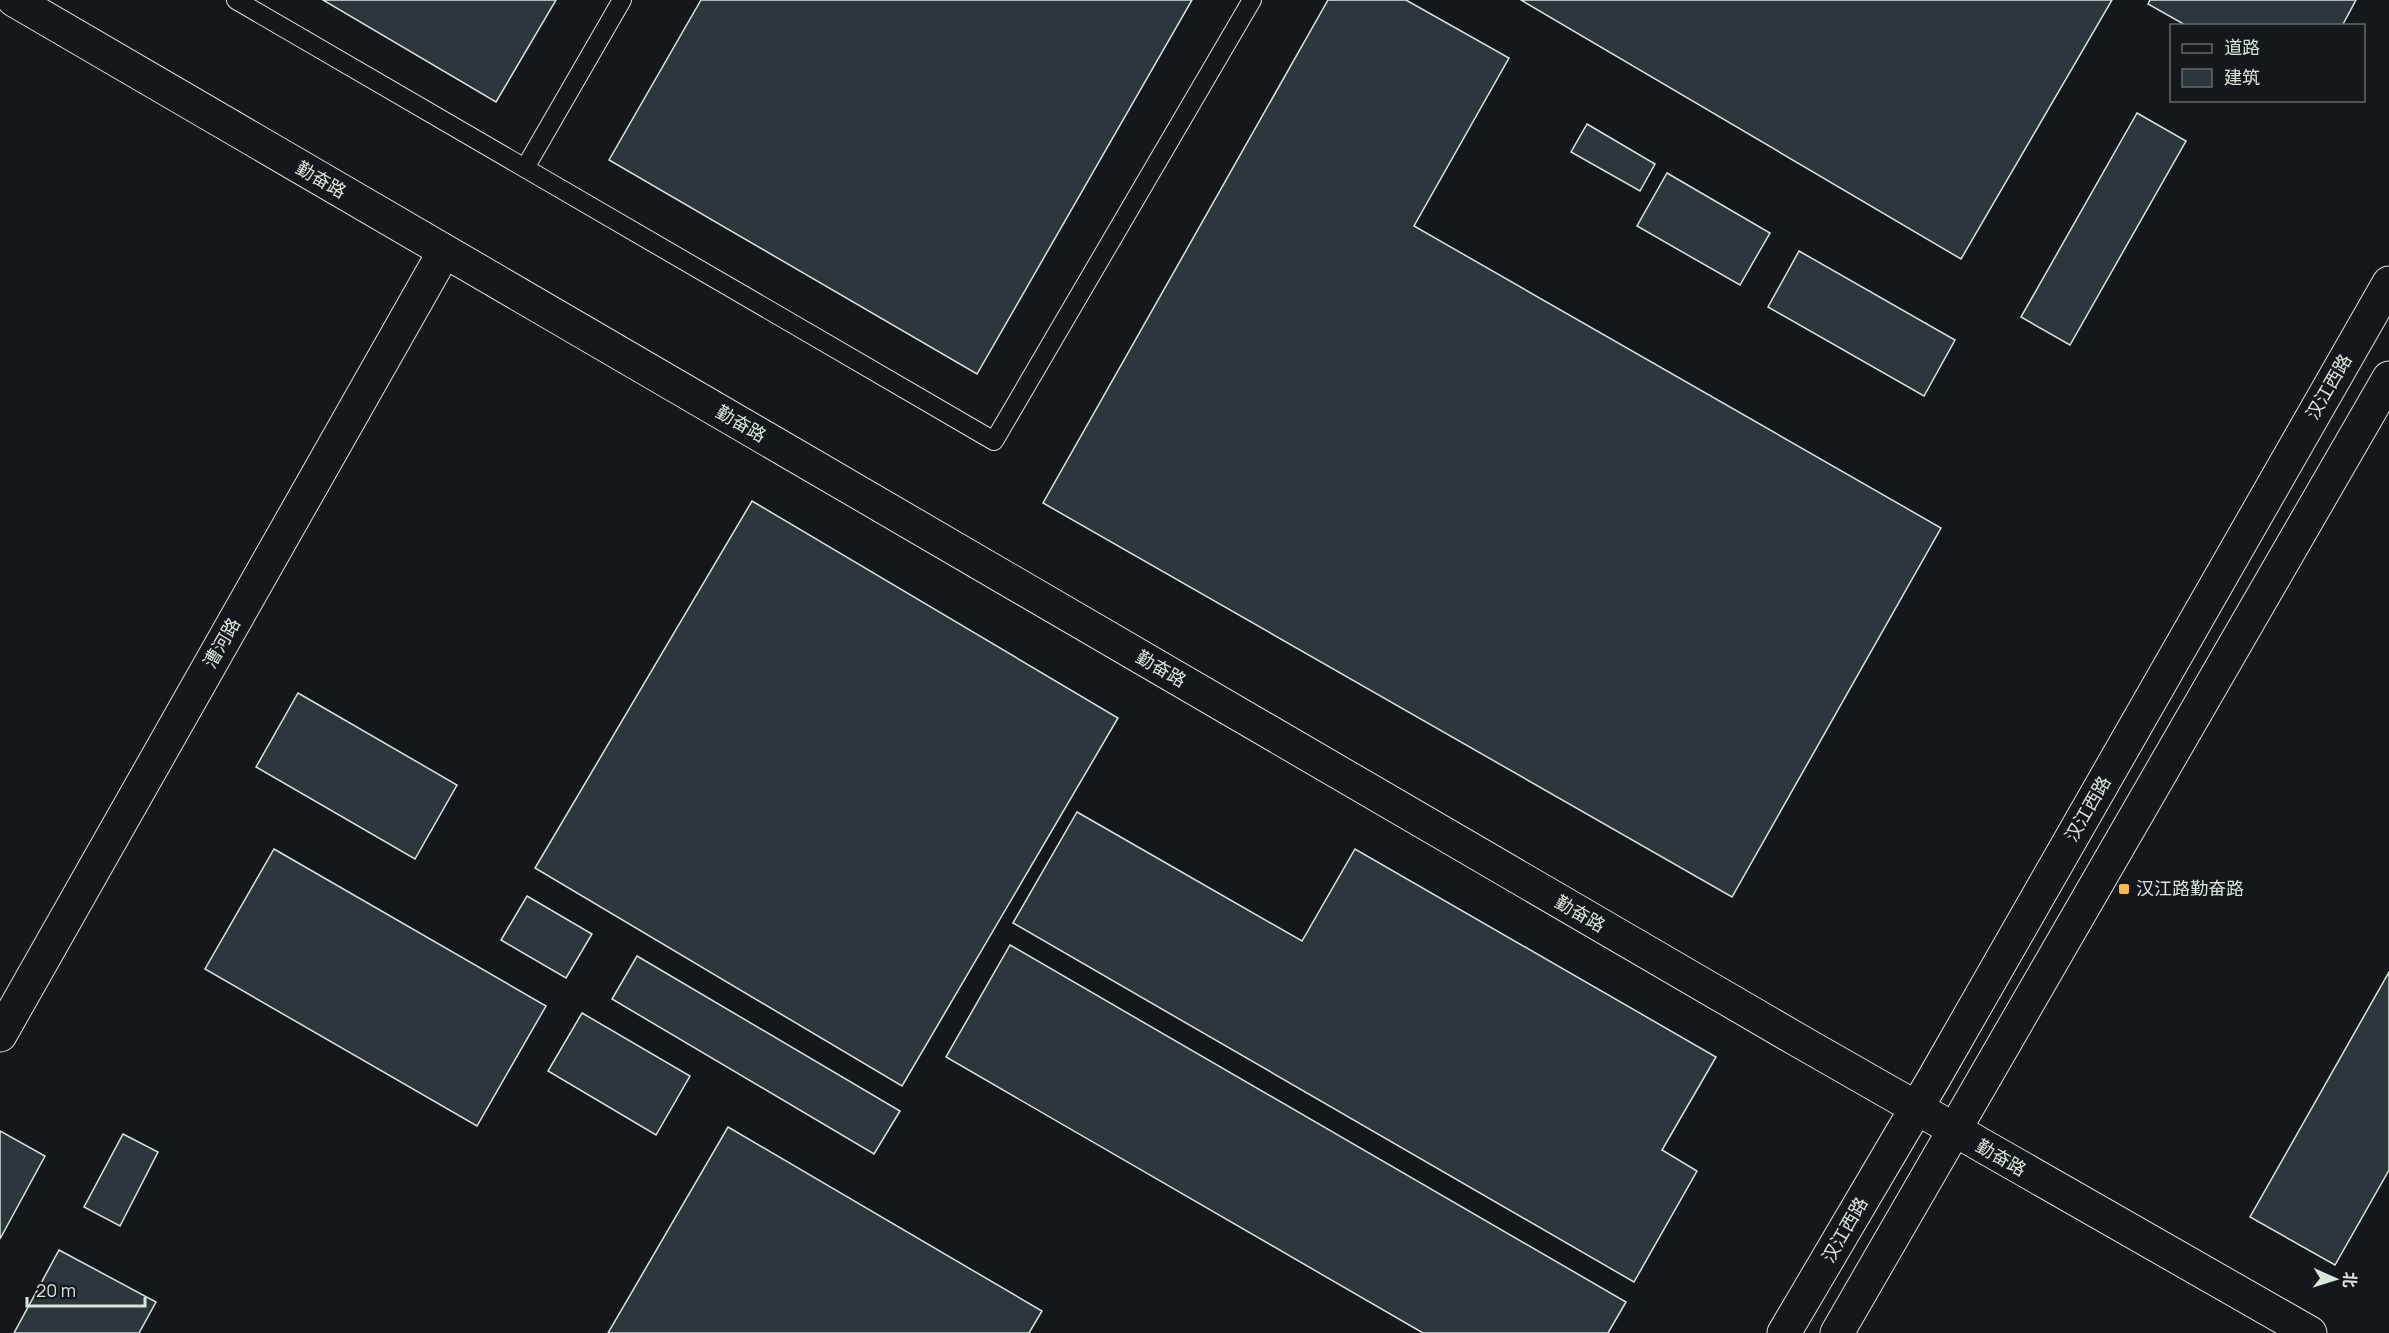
<svg xmlns="http://www.w3.org/2000/svg" width="2389" height="1333" font-family="Manrope,'Noto Sans SC',sans-serif">
  <style>
    .building { fill: #2c363c; stroke: #d8e6dc; stroke-width: 1.5 }
    .lines { fill: none; stroke-linecap: round; stroke-linejoin: round }
    .service-casing { stroke: #d8e6dc; stroke-width: 20 }
    .tertiary-casing { stroke: #d8e6dc; stroke-width: 35 }
    .secondary-casing { stroke: #d8e6dc; stroke-width: 35 }
    .service { stroke: #14181c; stroke-width: 18 }
    .tertiary { stroke: #14181c; stroke-width: 33 }
    .secondary { stroke: #14181c; stroke-width: 33 }
    .poi-dot { fill: #ffb74d; stroke: #14181c; stroke-width: 2 }
    .labels { text-anchor: middle; stroke-width: 4.5; stroke-linejoin: round; paint-order: stroke }
    .street-label { font-size: 18px; fill: #d8e6dc; stroke: #14181c }
    .poi-label { font-size: 18px; fill: #d8e6dc; stroke: #14181c; text-anchor: start }
  </style>
  <rect width="100%" height="100%" fill="#14181c"/>
  <path class="building" d="M323 0H556L496 102Z
    M701 0H1192L977 374 609 160Z
    M1328 0H1406L1509 58 1414 226 1941 528 1732 897 1043 503Z
    M1521 0H2112L1961 259Z
    M2150 0H2356L2342 26H2187L2148 4Z
    M2137 113 2186 141 2070 345 2021 317Z
    M1587 124 1655 164 1640 191 1571 152Z
    M1667 173 1770 233 1740 285 1637 226Z
    M1799 251 1955 340 1924 396 1768 307Z
    M752 501 1118 718 902 1086 535 868Z
    M298 693 457 785 415 859 256 767Z
    M1077 812 1302 941 1355 849 1716 1057 1662 1150 1697 1171 1634 1282 1013 923Z
    M274 849 546 1006 477 1126 205 969Z
    M527 896 592 934 566 978 501 940Z
    M1010 945 1626 1302 1608 1333H1423L946 1057Z
    M637 956 900 1111 874 1154 612 999Z
    M2389 972V1170L2335 1265 2250 1217Z
    M582 1013 690 1076 656 1135 548 1071Z
    M728 1127 1042 1311 1029 1333H608Z
    M0 1131 45 1156 0 1239Z
    M123 1134 158 1152 120 1226 84 1207Z
    M59 1250 156 1302 139 1333H14Z"/>
  <g class="lines">
    <g class="service-casing">
      <path id="service" d="M236 0 994 441 1252 0
        M525 168 622 0"/>
    </g>
    <g class="tertiary-casing">
      <path id="tertiary" d="M14 0 1796 1039 2310 1333
        M0 1035 444 252"/>
    </g>
    <g class="secondary-casing">
      <path id="secondary" d="M1784 1333 1933 1080 2389 283
        M1837 1333 2389 378"/>
    </g>
    <use href="#service" class="service"/>
    <use href="#tertiary" class="tertiary"/>
    <use href="#secondary" class="secondary"/>
  </g>
  <rect class="poi-dot" x="2118" y="883" width="12" height="12" rx="3"/>
  <g class="labels">
    <g class="street-label">
      <text transform="translate(321 180) rotate(30)" y="6">勤奋路</text>
      <text transform="translate(2329 387) rotate(-60)" y="6">汉江西路</text>
      <text transform="translate(741 424) rotate(30)" y="6">勤奋路</text>
      <text transform="translate(222 643) rotate(-60)" y="6">漕河路</text>
      <text transform="translate(1161 669) rotate(30)" y="6">勤奋路</text>
      <text transform="translate(2088 809) rotate(-60)" y="6">汉江西路</text>
      <text transform="translate(1580 914) rotate(30)" y="6">勤奋路</text>
      <text transform="translate(2001 1158) rotate(30)" y="6">勤奋路</text>
      <text transform="translate(1845 1230) rotate(-60)" y="6">汉江西路</text>
    </g>
    <g class="poi-label">
      <text x="2136" y="895">汉江路勤奋路</text>
    </g>
  </g>
  <rect x="2170" y="24" width="195" height="78" fill="#14181c" stroke="#626a69" stroke-width="1.5"/>
  <rect x="2182" y="44" width="30" height="9" fill="#14181c" stroke="#626a69" stroke-width="1.5"/>
  <text x="2224" y="54" font-size="18" fill="#d8e6dc">道路</text>
  <rect x="2182" y="69" width="30" height="18" fill="#2c363c" stroke="#626a69" stroke-width="1.5"/>
  <text x="2224" y="84" font-size="18" fill="#d8e6dc">建筑</text>
  <g transform="translate(2335 1279) rotate(93)" stroke="#14181c" stroke-width="4.5" paint-order="stroke">
  <path d="M0-4.5L10 22L0 15L-10 22Z" fill="#d8e6dc"/>
  <text y="-9" font-size="16" font-weight="bold" text-anchor="middle" fill="#d8e6dc">北</text>
  </g>
  <path d="M27 1297v9h118v-9" fill="none" stroke="#d8e6dc" stroke-width="3"/>
  <text x="36" y="1297" font-size="18" fill="#d8e6dc" stroke="#14181c" stroke-width="4.5" paint-order="stroke">20 m</text>
</svg>
